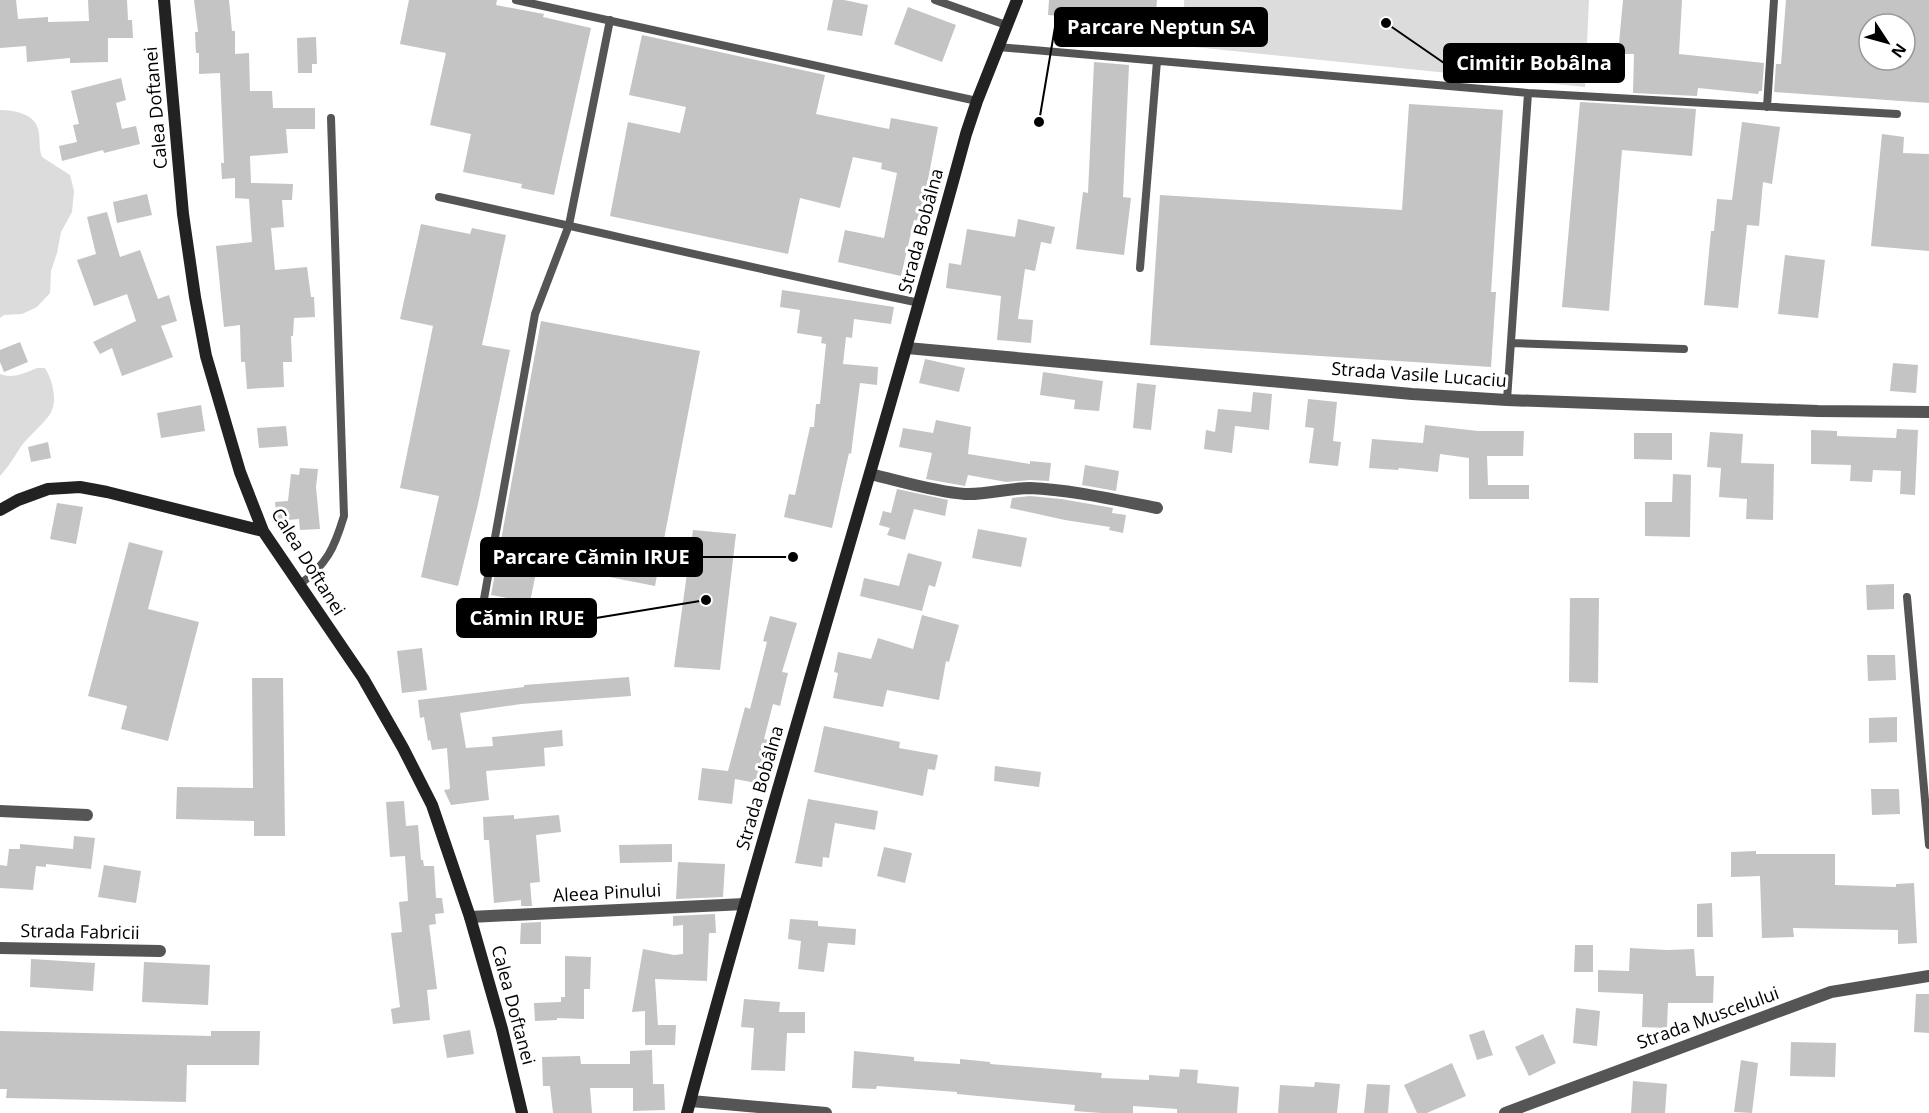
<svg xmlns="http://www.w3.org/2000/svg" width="1929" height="1113" font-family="'Open Sans',sans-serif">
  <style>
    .green { fill: #dcdcdc }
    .building { fill: #c4c4c4; fill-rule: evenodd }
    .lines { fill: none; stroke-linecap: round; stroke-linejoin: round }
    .lane { stroke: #555; stroke-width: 8 }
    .street { stroke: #555; stroke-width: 12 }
    .secondary { stroke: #222; stroke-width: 12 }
    .labels { text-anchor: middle; stroke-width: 6; stroke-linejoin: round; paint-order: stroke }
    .street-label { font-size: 18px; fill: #000; stroke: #fff }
    .leader { fill: none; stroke: #000; stroke-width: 2 }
    .callout-dot { fill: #000; stroke: #fff; stroke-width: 2 }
    .callout { fill: #000; stroke: #000; stroke-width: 2 }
    .callout-label { font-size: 20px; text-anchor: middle; font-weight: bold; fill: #fff }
  </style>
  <rect width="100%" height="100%" fill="#fff"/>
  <path class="green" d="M1184 0H1589L1585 87 1185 46Z
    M0 110C15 110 37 114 39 133 40 142 39 149 42 157L70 175 74 191 72 212 61 232 57 253 51 271 50 293 37 307 22 314 4 315 0 318Z
    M37 368H45C53 381 59 404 48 417 40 427 30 435 22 445 15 456 9 466 0 476V374C13 379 25 373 37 368Z"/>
  <path class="building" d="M0 0H16L18 19 48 17V22L89 21 88 0H127L128 20H132L133 38H108V62L70 63V58L27 62 26 46 0 48Z
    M194 0H229L232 31H235V54L249 53 250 91H272L273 108H315V129H286L288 153 250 156 251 183 293 184 292 200H282L284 227 271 228 275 270 307 267 311 297H314L315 317 294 318 293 336H291L292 362H283L284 387 247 389 245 362H241L240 325 224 327 216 246 252 242 249 199 235 198V178L222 179 221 163H224L220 73 199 74V53H196L195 32H198Z
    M409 0H497L496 5 544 14 543 17 591 28 554 195 521 188 522 184 463 172 471 134 430 125 446 53 400 44Z
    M833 0H844L868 5 862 36 827 30Z
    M1049 0H1157L1155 25 1048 15Z
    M1623 0H1682L1679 54 1764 63 1762 91H1759L1758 94 1698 88 1697 96 1633 93 1634 54H1618Z
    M1786 0H1929V103L1774 92 1776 64H1781ZM1869 24H1905V60H1869Z
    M908 7 956 25 942 62 894 44Z
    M642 35 825 75 816 114 889 129 891 118 938 127 920 221 914 220 901 276 838 262 845 230 884 238 897 173 881 169 882 163 853 157 840 208 800 198 788 254 610 216 628 122 680 133 686 107 629 95Z
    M316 37 317 64H312V73H298L297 38Z
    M1094 62 1129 65 1123 197 1131 198 1124 255 1076 249 1083 192 1088 193Z
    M121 78 126 100 116 103 122 129 136 126 140 144 104 153 103 150 62 161 59 146 77 142 73 125 79 124 71 91Z
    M1580 102 1696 109 1692 156 1622 150 1609 311 1562 307Z
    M1409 104 1503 110 1491 292H1496L1491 367 1150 345 1160 195 1402 210Z
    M1742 122 1780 127 1772 184 1763 182 1759 226 1747 225 1738 308 1704 305 1711 231H1714L1717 199 1732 200Z
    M1882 134 1904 137 1903 153 1929 154V251L1871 246Z
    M147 194 152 215 117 223 113 202Z
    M107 212 120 257 140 250 158 299 169 295 177 321 161 326 173 357 122 376 112 348 100 354 93 342 136 321 127 294 94 306 77 260 96 254 87 217Z
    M1018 219 1055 227 1051 244 1041 242 1035 271 1025 269 1018 319 1033 320 1031 343 997 340 1001 296 946 288 949 263 961 265 967 229 1015 237Z
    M421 224 470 234 472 228 506 235 482 345 510 350 478 504 458 586 421 577 439 496 400 488 433 326 400 319Z
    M1785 255 1825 260 1818 318 1778 314Z
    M782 290 894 307 891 324 854 319 852 338 846 337 843 364 878 367 877 385 860 383 851 454 849 453 832 528 784 517 789 494 795 495 810 427H814L816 404H820L826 344 821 343 822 337 797 333 800 310 780 307Z
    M541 321 700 351 655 586 538 563 530 602 491 595Z
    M20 342 28 362 4 372 0 362V350Z
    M925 359 965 368 959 392 919 383Z
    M1893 363 1918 365 1916 393 1890 391Z
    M1043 372 1103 381 1099 411 1074 409 1075 400 1040 395Z
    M1137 383 1156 385 1151 430 1133 428Z
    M1253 392 1272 394 1269 430 1235 426 1232 453 1204 449 1206 430 1215 432 1218 409 1251 412Z
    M1308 399 1337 402 1333 441 1341 442 1338 466 1309 463 1314 428 1305 427Z
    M201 405 205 431 161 438 157 413Z
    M936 420 971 427 968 454 1030 464V461L1051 463 1049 481 1030 480 1006 482 968 475 965 486 926 479 932 453 899 447 903 428 933 433Z
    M1425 425 1478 431H1524L1523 456H1487L1488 485H1529V499H1469V458L1440 454 1438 472 1399 468 1398 470 1369 468 1372 439 1423 443Z
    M286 426 288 446 259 448 257 428Z
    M1897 429 1918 430 1915 495 1900 494 1901 471 1873 470 1872 482 1850 481 1851 465 1811 464V430L1837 431V436L1896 438Z
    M1710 432 1743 434 1741 463 1774 464 1773 520 1746 519 1747 499 1719 497 1721 468 1707 467Z
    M1634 433H1672V460L1634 459Z
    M48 442 51 458 31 462 28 447Z
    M1085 465 1119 471 1116 491 1082 485Z
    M300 468 318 469 316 487 320 529 300 530 299 519 277 521 275 502 288 501 291 474 299 475Z
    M1673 474 1691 475 1690 537 1645 536V502H1672Z
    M897 489 948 500 945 516 914 509 905 540 887 535 890 528 879 525 883 511 891 513Z
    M1030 496 1061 499 1113 508 1112 513 1126 515 1123 533 1109 530 1110 527 1065 520 1010 508 1012 498Z
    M57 503 83 507 76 544 50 539Z
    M978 529 1027 538 1021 567 972 558Z
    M693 530 736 534 720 670 674 667Z
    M129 542 163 551 148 609 199 622 168 741 121 729 127 706 88 696Z
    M908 553 942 562 935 587 929 585 922 611 860 596 864 578 899 586Z
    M1894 584V609L1867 610 1866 585Z
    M1570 598H1599L1598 683 1569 682Z
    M922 615 959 625 949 662 946 661 939 700 887 690 883 707 833 698 838 673 834 672 838 652 871 659 878 638 913 649Z
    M770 616 797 623 782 672 788 673 780 706 773 704 764 739 777 742 767 785 735 779 732 804 698 800 702 768 728 771 745 707 750 709 767 642 763 641Z
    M422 648 427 690 402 693 397 651Z
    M1867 655H1895L1896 680 1868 681Z
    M629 677 631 696 521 704 460 713 466 748 493 746 492 737 562 730 563 746 544 748 545 766 486 771 489 800 451 805 444 790 450 789 447 748 432 750 430 740 428 741 424 717 420 718 418 700 524 687V685Z
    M252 678H283L285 836H254V821L176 819 177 787 253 788Z
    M1897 717V742L1869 743V718Z
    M824 726 900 742 899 748 938 755 935 770 928 769 923 796 814 772Z
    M995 766 1041 772 1039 787 994 781Z
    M1871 789H1899L1900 814 1872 815Z
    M808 799 878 811 875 830 835 823 829 858 823 857 822 867 795 863Z
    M404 801 406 826 418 825 421 860H423L424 866H434L436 898H442L444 913 435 914 436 924 429 925 437 989 427 990 430 1020 393 1024 391 1009 400 1007 391 933 402 932 399 902 408 901 405 856 390 857 386 802Z
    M514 815V819L559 815 561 832 536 835 540 882 530 883 532 906H521V900L494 903 489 840H484L483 817Z
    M74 836 95 838 91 869 46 864V867L36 866 33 890 0 888V865L7 866 9 849H20V844L73 849Z
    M672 844V862L620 863 619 845Z
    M884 847 912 853 905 883 877 876Z
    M1756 851V854H1835V885L1896 887V884L1914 883 1917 943 1898 944V930L1793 928 1794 937 1762 938 1760 876 1731 877V852Z
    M678 862 725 864 723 897 676 899Z
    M104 865 141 871 136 903 98 897Z
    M1712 903 1713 937H1697V904Z
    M715 914 716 933H709L707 981 655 979 658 1025H676L675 1045H645V1011L632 1012 643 949 674 955 683 954V925L673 926V916Z
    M790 919 818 921V926L856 929 855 945 828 943 824 972 798 969 801 941 788 939Z
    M541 922V944H520L521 923Z
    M1575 945H1593V972H1574Z
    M1630 948 1667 950 1694 949 1696 976H1714L1713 1003H1668L1667 1028 1642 1027 1643 994 1598 992V970L1629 971Z
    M565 956 591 957 590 989H584V1019L557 1018V1020L535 1021 534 1003 561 1002V997H565Z
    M31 959 95 963 93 991 30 987Z
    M144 962 210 965 208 1005 142 1002Z
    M1916 994H1929V1033L1914 1032Z
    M744 999 780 1002 779 1012H805V1033H787L785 1071 751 1070 754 1028 741 1027Z
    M1576 1008 1600 1011 1597 1046 1573 1043Z
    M470 1030 474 1054 447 1058 443 1035Z
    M1484 1030 1493 1055 1477 1060 1469 1035Z
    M0 1031 211 1036V1031H260L259 1065H187L186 1102 6 1098 7 1089H0Z
    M1543 1034 1556 1063 1529 1076 1515 1047Z
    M1791 1042 1836 1043 1835 1077 1790 1076Z
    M652 1050 653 1084H664L665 1110 633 1111V1088H590L592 1113H553L550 1086H543L542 1057 580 1056 581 1064H630V1051Z
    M854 1051 914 1057V1061L960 1064V1059L990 1062V1064L1102 1073 1101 1078 1149 1080V1075L1179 1077 1180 1069 1198 1070 1197 1083 1239 1087 1237 1113H1177V1109L1133 1106V1113H1101L1074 1111 1075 1105 957 1094V1092L877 1086 876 1089 852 1088Z
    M1741 1060 1758 1063 1752 1113 1734 1112Z
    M1452 1063 1466 1096 1427 1113H1417L1404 1085Z
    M1633 1081 1667 1084 1665 1113H1631Z
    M1315 1082 1340 1084 1337 1113H1278L1280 1085 1314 1087Z
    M1367 1084 1390 1085 1388 1113H1364Z"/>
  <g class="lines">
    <path class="lane" d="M516 0 977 101
      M935 0 1006 25
      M998 47 1528 93 1897 114
      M1767 107 1774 0
      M439 197C600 232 759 270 920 303
      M1140 268 1157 61
      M1511 343 1684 349
      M1507 400 1528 93
      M299 585C327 564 334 549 344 516L331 118
      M1907 597 1929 845
      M482 610 535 314 569 225 610 20"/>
    <path class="street" d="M907 348 1412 394 1507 400 1818 411 1929 412
      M870 474C900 481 935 492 965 494 987 495 1008 488 1030 488 1073 490 1115 500 1157 508
      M0 811 87 815
      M470 917 745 904
      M0 948 160 951
      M691 1101 826 1113
      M1505 1113 1831 992 1929 976"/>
    <path class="secondary" d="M164 0 183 214 195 297 206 356 240 472 263 531 363 678 403 748 432 805 470 917 502 1029 522 1113
      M0 510 18 500 48 489 80 487 107 492 263 531
      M687 1113C775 785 877 462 966 134L977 101 1017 0"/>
  </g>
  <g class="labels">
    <g class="street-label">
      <text transform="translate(156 108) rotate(-95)" y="6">Calea Doftanei</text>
      <text transform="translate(921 231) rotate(-75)" y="6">Strada Bobâlna</text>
      <text transform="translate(1419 375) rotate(4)" y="6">Strada Vasile Lucaciu</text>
      <text transform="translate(308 562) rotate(58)" y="6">Calea Doftanei</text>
      <text transform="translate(760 788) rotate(-74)" y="6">Strada Bobâlna</text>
      <text transform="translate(607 893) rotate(-3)" y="6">Aleea Pinului</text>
      <text transform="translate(80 932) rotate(1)" y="6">Strada Fabricii</text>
      <text transform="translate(513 1005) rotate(75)" y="6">Calea Doftanei</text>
      <text transform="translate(1708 1018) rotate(-20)" y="6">Strada Muscelului</text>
    </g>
  </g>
  <path class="leader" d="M1039 122L1055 27M1386 23L1444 63M793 557L702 557M706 600L596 618"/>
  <g class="callout-dot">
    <circle cx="1039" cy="122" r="6"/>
    <circle cx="1386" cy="23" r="6"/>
    <circle cx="793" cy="557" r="6"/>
    <circle cx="706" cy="600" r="6"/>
  </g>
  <g class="callout">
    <rect x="1055" y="8" width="212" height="38" rx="6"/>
    <rect x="1444" y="44" width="180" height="38" rx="6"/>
    <rect x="481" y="538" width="221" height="38" rx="6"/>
    <rect x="457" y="599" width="139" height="38" rx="6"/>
  </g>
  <g class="callout-label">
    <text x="1161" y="34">Parcare Neptun SA</text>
    <text x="1534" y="70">Cimitir Bobâlna</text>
    <text x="591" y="564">Parcare Cămin IRUE</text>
    <text x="527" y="625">Cămin IRUE</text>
  </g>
  <g transform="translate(1887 42) rotate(126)"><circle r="28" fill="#ffffff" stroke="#999999" stroke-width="1.5"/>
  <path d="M0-4.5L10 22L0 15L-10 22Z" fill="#000000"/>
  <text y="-9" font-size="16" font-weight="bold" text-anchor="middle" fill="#000000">N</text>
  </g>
</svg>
